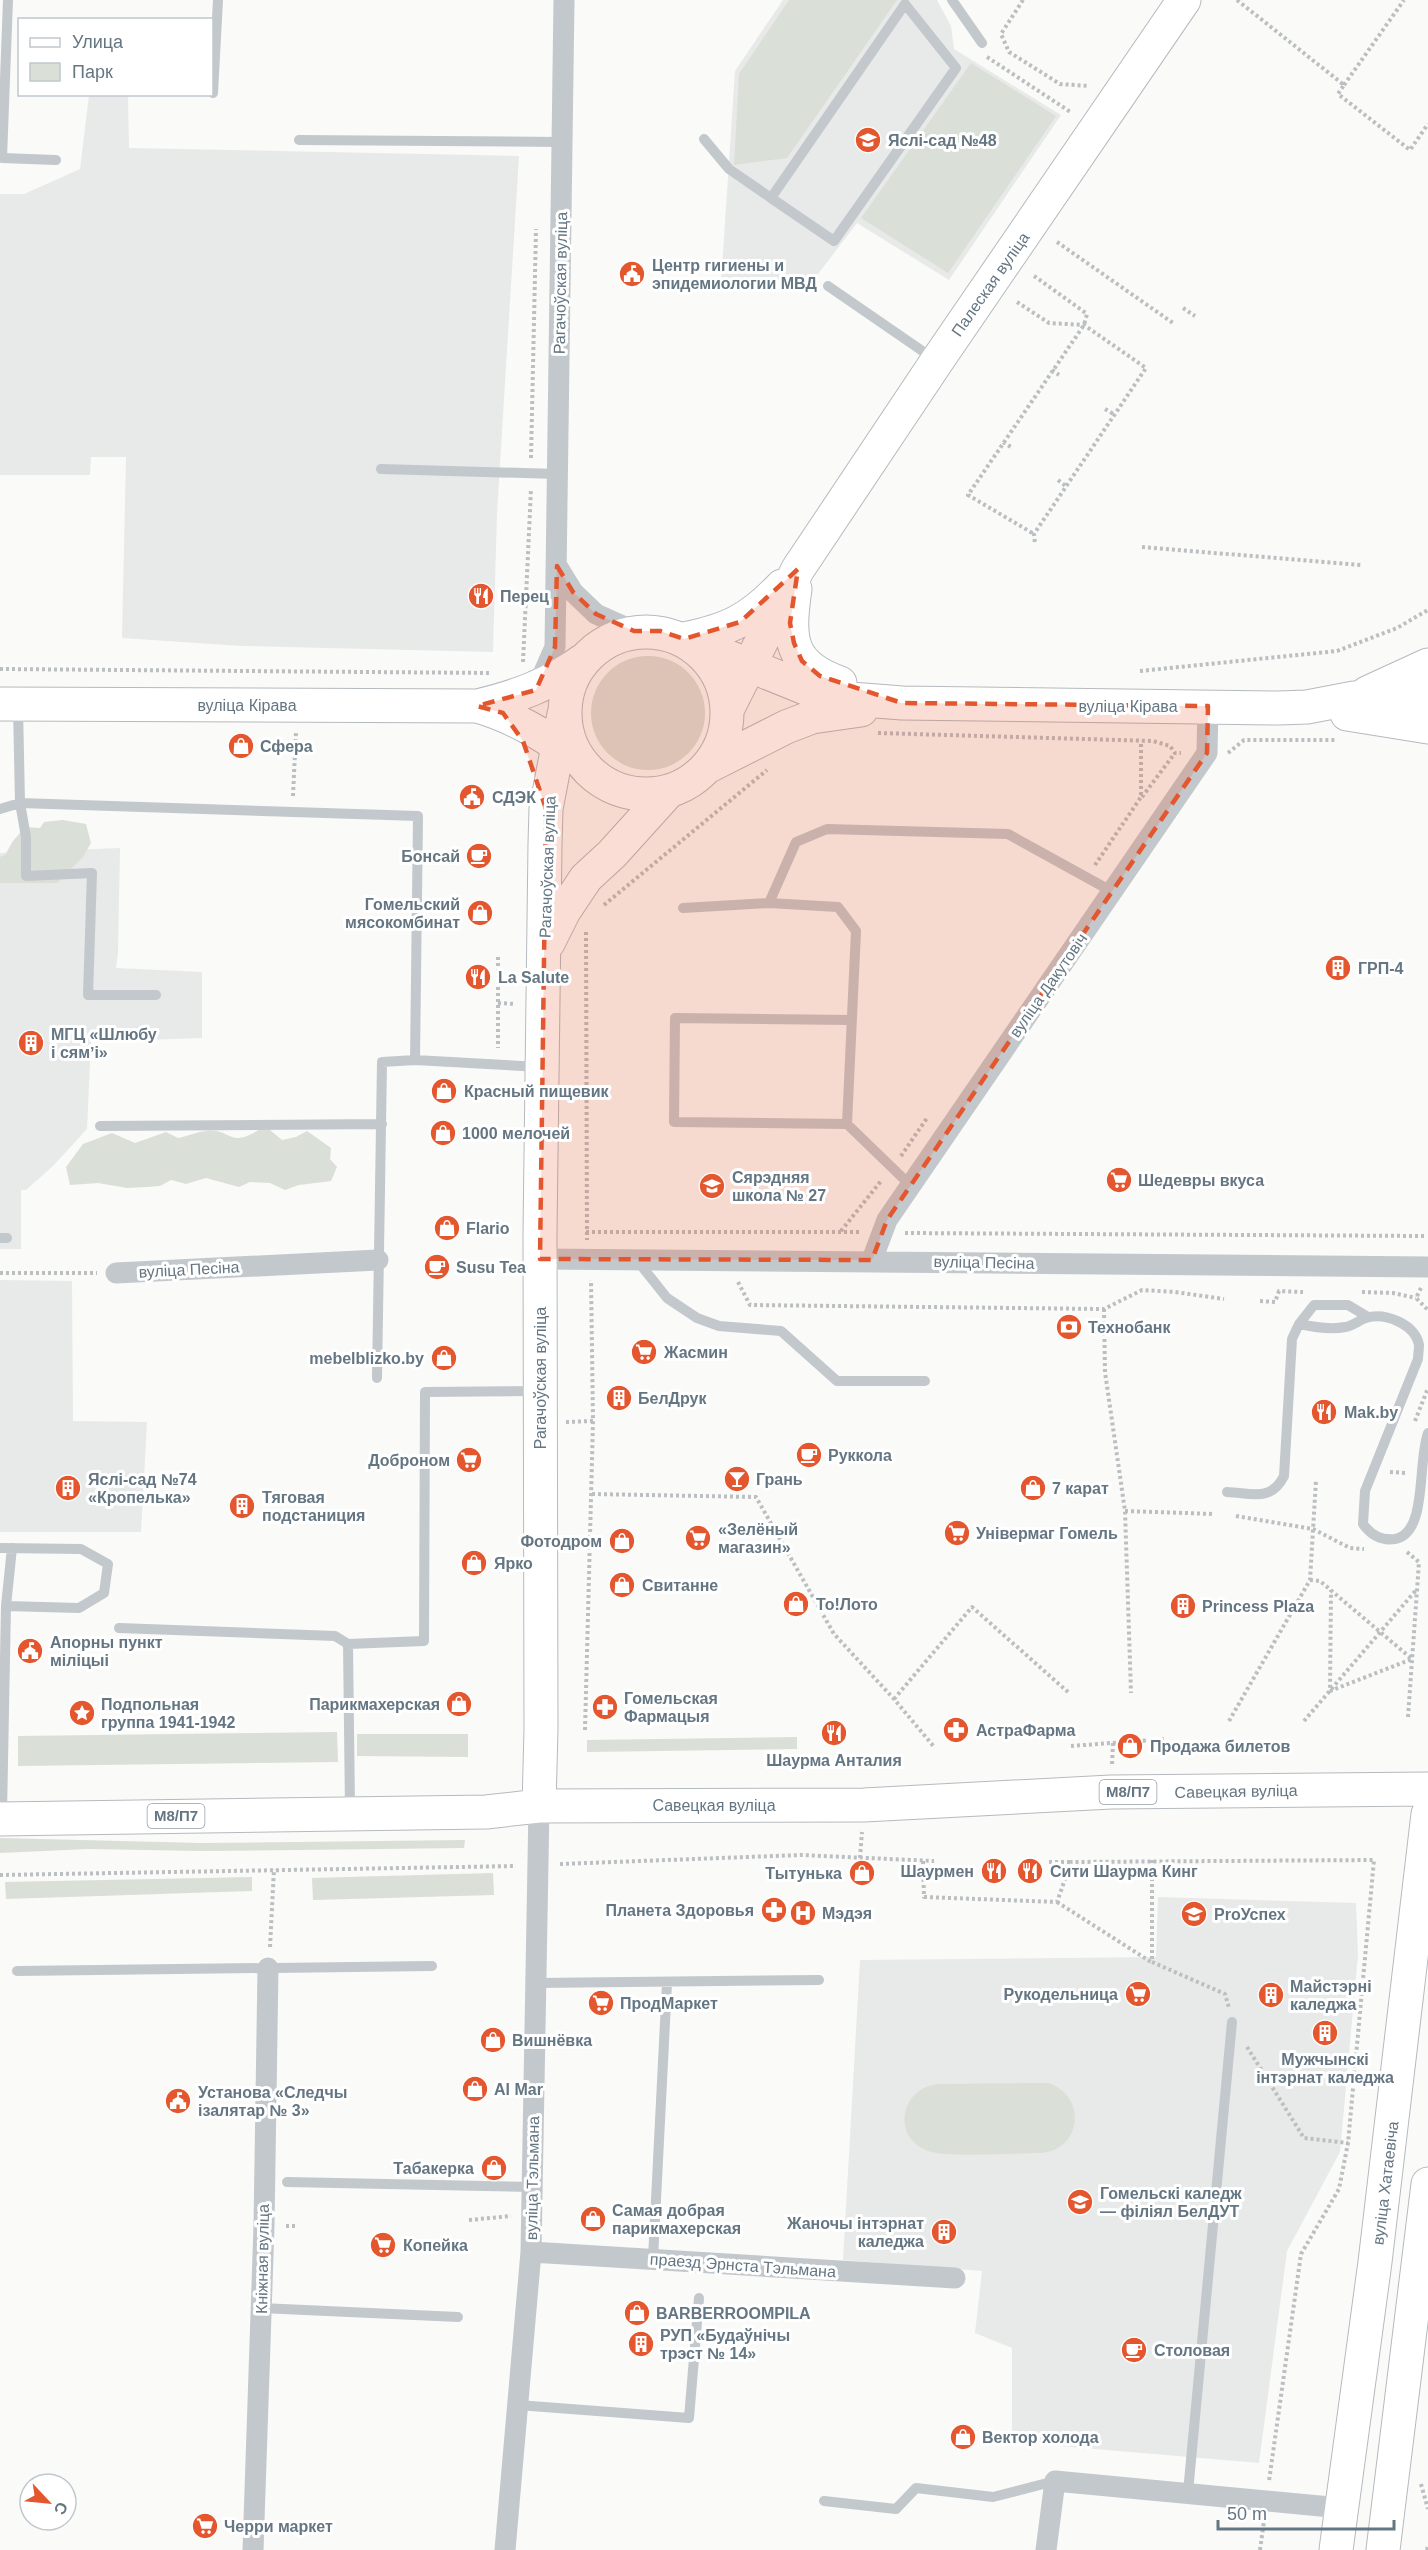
<svg xmlns="http://www.w3.org/2000/svg" width="1428" height="2550" font-family="Helvetica,sans-serif">
  <style>
    .built { fill: #e8e9e9 }
    .green { fill: #dadfd7 }
    .lines { fill: none; stroke-linecap: round; stroke-linejoin: round }
    .primary-casing { stroke: #b5babe; stroke-width: 35 }
    .path { stroke: #bbbfc2; stroke-width: 4; stroke-dasharray: 3 3; stroke-linecap: butt }
    .service { stroke: #c3c8cc; stroke-width: 10 }
    .minor { stroke: #c3c8cc; stroke-width: 21 }
    .primary { stroke: #fff; stroke-width: 33 }
    .marked { fill: #e4572e; fill-opacity: 0.2; stroke: #e4572e; stroke-width: 4.5; stroke-dasharray: 12 8; stroke-linejoin: round }
    .labels { text-anchor: middle; stroke-width: 6; stroke-linejoin: round; paint-order: stroke }
    .shield { fill: #fff; stroke: #939fa8; stroke-width: 1.5 }
    .shield-label { font-size: 15px; font-weight: bold; fill: #657683 }
    .poi-label { font-size: 16px; font-weight: bold; fill: #657683; stroke: #fff; text-anchor: start }
    .street-label { font-size: 16px; fill: #657683; stroke: #fff }
  </style>
  <rect width="100%" height="100%" fill="#fafaf8"/>
  <path class="built" d="M783 0H937L951 26 954 49 1061 115 949 280 857 223 815 278 721 283 735 71Z
    M89 95H128L129 148 519 156 497 513 493 652 242 646 122 638 126 457H91L90 475H0V194H24L80 169Z
    M120 848 118 953 116 968 202 972V1038L91 1042 87 1129 53 1166 26 1190H21V1249H0V853Z
    M0 1280 72 1281 73 1421 147 1422 141 1532H0Z
    M1158 1897 1356 1903 1358 1955 1340 2152 1287 2251 1259 2463 1012 2442V2348L975 2333 982 2271 843 2260 860 1960 1156 1957Z"/>
  <path class="green" d="M789 0H897L787 158 734 165 739 74Z
    M971 63 1056 116 948 273 861 218Z
    M591 713a57 57 0 1 1 114 0a57 57 0 1 1-114 0Z
    M63 820 86 824 91 843 83 857 57 883H0V857L5 855 13 841 25 827 40 828 44 822Z
    M260 1129 270 1130 282 1140 296 1137 307 1131 331 1148 330 1159 337 1167 331 1181 299 1185 285 1190 270 1183 250 1182 239 1187 206 1178 186 1184 171 1180 160 1186 147 1187 127 1188 98 1183 70 1185 66 1167 83 1144 112 1133 135 1143 166 1132 178 1138C188 1136 196 1132 206 1131 230 1127 229 1150 260 1129Z
    M337 1732 338 1762 18 1766V1736Z
    M357 1734H468V1757L357 1756Z
    M797 1737V1749L587 1752V1740Z
    M0 1838 201 1843 465 1840 464 1848 203 1851 88 1849 0 1853Z
    M493 1873 494 1895 313 1900 312 1878Z
    M252 1877V1891L6 1899 5 1882Z
    M1048 2083C1088 2096 1082 2151 1040 2153 1016 2153 947 2158 928 2151 890 2137 901 2086 940 2084Z"/>
  <g class="lines">
    <g class="primary-casing">
      <path id="primary" d="M795 589C788 638 788 665 840 683
        M565 713a81 81 0 1 1 162 0a81 81 0 1 1-162 0Z
        M684 639 820 694 838 698 902 703 1278 708 1307 707 1354 698 1428 699
        M684 639C728 630 750 620 782 586
        M1367 693 1428 665
        M0 704 477 706C516 697 549 685 582 661
        M477 706C515 717 541 734 574 756
        M728 708 798 569 937 361 1184 0
        M1347 714 1428 727
        M709 766 786 727 812 717 861 710
        M548 943 564 911 586 878 612 854 669 791
        M539 1806 541 1729 540 1233 545 844 546 809 564 714
        M0 1819 486 1812 539 1806 864 1805 1111 1792 1428 1789
        M1336 2550 1375 2262 1428 1814
        M1383 2550 1428 2184"/>
    </g>
    <path class="path" d="M1023 0 1001 34 1009 52 1060 84 1089 86
      M1237 0 1344 85 1338 94 1410 150 1428 124
      M987 57 1072 113
      M1344 85 1404 0
      M1057 242 1173 323
      M1034 276 1087 314 1084 325 968 495 1034 534
      M1017 302 1049 323 1084 325 1146 368 1034 534 1035 544
      M1183 308 1195 316
      M1052 370 1059 375
      M1105 409 1115 415
      M1003 442 1011 447
      M531 458 536 229
      M1058 480 1067 487
      M1142 547 1361 565
      M523 662 531 489
      M0 669 490 673
      M1140 671 1337 651 1397 628 1428 610
      M878 733 1153 741 1170 746 1175 753H1181
      M1228 753 1244 740H1336
      M293 796 296 731
      M1142 797 1175 753
      M1095 865 1141 797V741
      M604 905 767 770
      M586 932 587 1240
      M498 957V1048
      M498 1003 516 1004
      M901 1156 927 1118
      M841 1231 881 1181
      M586 1232H861
      M905 1233 1424 1236
      M0 1273H97
      M738 1282 750 1305 1104 1309 1142 1290 1175 1292 1224 1299
      M1421 1288 1416 1298 1428 1310
      M1362 1292 1393 1293 1416 1298
      M1260 1301 1275 1302 1279 1291 1303 1292
      M1104 1309 1105 1372 1125 1511 1131 1693
      M1415 1421 1428 1388
      M566 1422 593 1421
      M1390 1472 1407 1473
      M592 1494 756 1497 834 1634 894 1699 935 1748
      M1125 1511 1214 1514
      M1236 1516 1313 1529 1350 1548 1364 1549
      M1407 1552 1419 1562 1408 1717
      M1310 1580 1320 1581 1412 1659 1330 1691 1331 1590
      M894 1699 972 1607 1068 1692
      M1229 1721 1310 1580 1316 1480
      M1304 1721 1417 1589
      M585 1730 593 1421 591 1280
      M1071 1746 1165 1739
      M1112 1764 1113 1743
      M860 1858 862 1832
      M1152 1860V1962L1225 1994 1229 2008
      M923 1861 924 1897 1057 1902 1071 1862 1374 1860 1348 2143 1339 2189 1301 2254 1269 2481
      M1049 1862H1071
      M560 1864 801 1855 934 1861
      M0 1875 516 1866
      M1057 1902 1151 1962
      M270 1947 274 1869
      M1247 2047 1304 2138 1348 2143
      M469 2220 511 2216
      M286 2226H298
      M1421 2484 1428 2509
      M1260 2550 1264 2521
      M1427 2550 1428 2546"/>
    <path class="service" d="M8 0 2 158 56 160
      M952 0 982 43
      M905 4 956 68 834 241 771 198Z
      M213 93 218 0
      M704 139 729 169 771 198
      M299 140 562 142
      M828 286 934 359
      M381 469 557 474
      M18 707 20 803 26 837V876L92 873 88 995H156
      M0 809 20 803 418 816 415 1060
      M769 903 838 907 856 931 847 1124 910 1185
      M683 908 769 903 796 842 827 829 1008 834 1113 892
      M847 1124 674 1122 675 1018 850 1020
      M100 1126 382 1124
      M0 1238H7
      M636 1259 667 1298 697 1318 719 1326 781 1331 837 1381H925
      M1299 1324 1314 1305H1348L1368 1317
      M377 1378 382 1062 415 1060 540 1067
      M1227 1492C1252 1493 1271 1502 1284 1476L1292 1339 1299 1324C1313 1327 1330 1330 1345 1327 1353 1326 1359 1320 1366 1318 1385 1312 1415 1324 1419 1345 1419 1350 1418 1355 1418 1359L1365 1491 1363 1524C1371 1535 1381 1541 1395 1539 1428 1533 1417 1463 1428 1433
      M0 1548 81 1549 108 1564 104 1593 79 1608 6 1606
      M119 1628 335 1636 348 1644
      M350 1809 348 1644 424 1641 425 1392 537 1391
      M2 1814 6 1606 12 1548
      M17 1971 432 1966
      M536 1983 819 1980
      M287 2182 532 2187
      M653 2259 667 1983
      M261 2308 458 2317
      M518 2405 689 2418 699 2298
      M1188 2492 1232 2022
      M824 2501 896 2509 916 2488 993 2497 1055 2481"/>
    <path class="minor" d="M557 566 573 592 596 614 634 631
      M537 688 555 647 564 0
      M540 1259 1428 1267
      M872 1260 887 1220 1207 753 1208 706
      M116 1273 378 1260
      M531 2252 955 2278
      M253 2550 264 2226 268 1968
      M505 2550 531 2252 539 1806
      M1046 2550 1055 2481 1341 2508"/>
    <use href="#primary" class="primary"/>
  </g>
  <path class="marked" d="M557 566 573 592 596 614 634 631H660L684 639 740 622 798 569 790 623 794 643 802 661 820 676 902 703 1208 706 1207 753 887 1220 872 1260 540 1259 546 809 523 741 503 713 477 706 536 690 555 647Z"/>
  <defs>
    <g id="school-disc" transform="scale(1.35)"><circle r="9.5" fill="#e4572e" stroke="#fff"/><path d="M0-5L7-2L0 1L-7-2ZM-4 1L0 2.5L4 1V4Q0 6-4 4Z" fill="#fff"/></g>
    <g id="civic-disc" transform="scale(1.35)"><circle r="9.5" fill="#e4572e" stroke="#fff"/><path d="M-.6-6.5H3V-4.5H.6V-3L4-1V1h2V6H-6V1h2V-1L-.6-3ZM-1.2 2.5V6h2.4V2.5Z" fill="#fff"/></g>
    <g id="restaurant-disc" transform="scale(1.35)"><circle r="9.5" fill="#e4572e" stroke="#fff"/><path d="M-5-6h1v4h1v-4h1v4h1v-4h1v5L-1.5 .5V6h-2V.5L-5-1ZM5-6V6H3V1.5H1.5Q1.5-4 5-6Z" fill="#fff"/></g>
    <g id="shop-disc" transform="scale(1.35)"><circle r="9.5" fill="#e4572e" stroke="#fff"/><path d="M-5-2.5h2.3a2.7 3.5 0 0 1 5.4 0H5L5.5 6h-11ZM-1.5-2.5h3a1.5 2.3 0 0 0-3 0Z" fill="#fff"/></g>
    <g id="cafe-disc" transform="scale(1.35)"><circle r="9.5" fill="#e4572e" stroke="#fff"/><path d="M-5.5-4.5H6V0H3Q3 3.5 0 3.5H-2.5Q-5.5 3.5-5.5 0ZM3-3.2v2h1.7v-2ZM-6 4.5H4V6H-6Z" fill="#fff"/></g>
    <g id="building-disc" transform="scale(1.35)"><circle r="9.5" fill="#e4572e" stroke="#fff"/><path d="M-4-6H4V6H1V3H-1V6H-4ZM-2.5-4.3h1.7v1.8h-1.7ZM.8-4.3h1.7v1.8H.8ZM-2.5-1h1.7V.8h-1.7ZM.8-1h1.7V.8H.8Z" fill="#fff"/></g>
    <g id="supermarket-disc" transform="scale(1.35)"><circle r="9.5" fill="#e4572e" stroke="#fff"/><path d="M-6-5.5h2.5l.6 2H6L4.5 2H-2.5L-4.4-4H-6ZM-1.5 3.2a1.3 1.3 0 1 0 .1 0ZM3 3.2a1.3 1.3 0 1 0 .1 0Z" fill="#fff"/></g>
    <g id="bank-disc" transform="scale(1.35)"><circle r="9.5" fill="#e4572e" stroke="#fff"/><path d="M-6-4H6V4H-6ZM0-2.3a2.3 2.3 0 1 0 0 4.6a2.3 2.3 0 1 0 0-4.6Z" fill="#fff"/></g>
    <g id="bar-disc" transform="scale(1.35)"><circle r="9.5" fill="#e4572e" stroke="#fff"/><path d="M-6-5H6L.8 .8V4.5H3.5V6h-7V4.5H-.8V.8Z" fill="#fff"/></g>
    <g id="pharmacy-disc" transform="scale(1.35)"><circle r="9.5" fill="#e4572e" stroke="#fff"/><path d="M-2-6h4v4h4v4h-4v4h-4v-4h-4v-4h4Z" fill="#fff"/></g>
    <g id="sight-disc" transform="scale(1.35)"><circle r="9.5" fill="#e4572e" stroke="#fff"/><path d="M0-6L1.8-2.2L6-1.7L2.9 1.2L3.7 5.4L0 3.3L-3.7 5.4L-2.9 1.2L-6-1.7L-1.8-2.2Z" fill="#fff"/></g>
    <g id="hospital-disc" transform="scale(1.35)"><circle r="9.5" fill="#e4572e" stroke="#fff"/><path d="M-5-5h3v3.5h4V-5h3V5h-3V1.5h-4V5h-3Z" fill="#fff"/></g>
    <g id="university-disc" transform="scale(1.35)"><circle r="9.5" fill="#e4572e" stroke="#fff"/><path d="M0-5L7-2L0 1L-7-2ZM-4 1L0 2.5L4 1V4Q0 6-4 4Z" fill="#fff"/></g>
  </defs>
  <g fill-rule="evenodd">
    <use href="#school-disc" x="868" y="140"/>
    <use href="#civic-disc" x="632" y="274"/>
    <use href="#restaurant-disc" x="481" y="596"/>
    <use href="#shop-disc" x="241" y="746"/>
    <use href="#civic-disc" x="472" y="797"/>
    <use href="#cafe-disc" x="479" y="856"/>
    <use href="#shop-disc" x="480" y="913"/>
    <use href="#building-disc" x="1338" y="968"/>
    <use href="#restaurant-disc" x="478" y="977"/>
    <use href="#building-disc" x="31" y="1043"/>
    <use href="#shop-disc" x="444" y="1091"/>
    <use href="#shop-disc" x="443" y="1133"/>
    <use href="#supermarket-disc" x="1119" y="1180"/>
    <use href="#school-disc" x="712" y="1186"/>
    <use href="#shop-disc" x="447" y="1228"/>
    <use href="#cafe-disc" x="437" y="1267"/>
    <use href="#bank-disc" x="1069" y="1327"/>
    <use href="#supermarket-disc" x="644" y="1352"/>
    <use href="#shop-disc" x="444" y="1358"/>
    <use href="#building-disc" x="619" y="1398"/>
    <use href="#restaurant-disc" x="1324" y="1412"/>
    <use href="#cafe-disc" x="809" y="1455"/>
    <use href="#supermarket-disc" x="469" y="1460"/>
    <use href="#bar-disc" x="737" y="1479"/>
    <use href="#building-disc" x="68" y="1488"/>
    <use href="#shop-disc" x="1033" y="1488"/>
    <use href="#building-disc" x="242" y="1506"/>
    <use href="#supermarket-disc" x="957" y="1533"/>
    <use href="#supermarket-disc" x="698" y="1538"/>
    <use href="#shop-disc" x="622" y="1541"/>
    <use href="#shop-disc" x="474" y="1563"/>
    <use href="#shop-disc" x="622" y="1585"/>
    <use href="#shop-disc" x="796" y="1604"/>
    <use href="#building-disc" x="1183" y="1606"/>
    <use href="#civic-disc" x="30" y="1651"/>
    <use href="#shop-disc" x="459" y="1704"/>
    <use href="#pharmacy-disc" x="605" y="1707"/>
    <use href="#sight-disc" x="82" y="1713"/>
    <use href="#pharmacy-disc" x="956" y="1730"/>
    <use href="#restaurant-disc" x="834" y="1733"/>
    <use href="#shop-disc" x="1130" y="1746"/>
    <use href="#restaurant-disc" x="994" y="1871"/>
    <use href="#restaurant-disc" x="1030" y="1871"/>
    <use href="#shop-disc" x="862" y="1873"/>
    <use href="#pharmacy-disc" x="774" y="1910"/>
    <use href="#hospital-disc" x="803" y="1913"/>
    <use href="#school-disc" x="1194" y="1914"/>
    <use href="#supermarket-disc" x="1138" y="1994"/>
    <use href="#building-disc" x="1271" y="1995"/>
    <use href="#supermarket-disc" x="601" y="2003"/>
    <use href="#building-disc" x="1325" y="2033"/>
    <use href="#shop-disc" x="493" y="2040"/>
    <use href="#shop-disc" x="475" y="2089"/>
    <use href="#civic-disc" x="178" y="2101"/>
    <use href="#shop-disc" x="494" y="2168"/>
    <use href="#university-disc" x="1080" y="2202"/>
    <use href="#shop-disc" x="593" y="2219"/>
    <use href="#building-disc" x="944" y="2232"/>
    <use href="#supermarket-disc" x="383" y="2245"/>
    <use href="#shop-disc" x="637" y="2313"/>
    <use href="#building-disc" x="641" y="2344"/>
    <use href="#cafe-disc" x="1134" y="2350"/>
    <use href="#shop-disc" x="963" y="2437"/>
    <use href="#supermarket-disc" x="205" y="2526"/>
  </g>
  <g class="labels">
    <g class="shield">
      <rect x="1099.5" y="1780" width="57" height="24" rx="4.5"/>
      <rect x="147.5" y="1804" width="57" height="24" rx="4.5"/>
    </g>
    <g class="shield-label">
      <text x="1128" y="1797">М8/П7</text>
      <text x="176" y="1821">М8/П7</text>
    </g>
    <g class="poi-label">
      <text x="888" y="146">Яслі-сад №48</text>
      <text x="652" y="271">Центр гигиены и<tspan x="652" dy="18">эпидемиологии МВД</tspan></text>
      <text x="500" y="602">Перец</text>
      <text x="260" y="752">Сфера</text>
      <text x="492" y="803">СДЭК</text>
      <text x="460" y="862" text-anchor="end">Бонсай</text>
      <text x="460" y="910" text-anchor="end">Гомельский<tspan x="460" dy="18">мясокомбинат</tspan></text>
      <text x="1358" y="974">ГРП-4</text>
      <text x="498" y="983">La Salute</text>
      <text x="51" y="1040">МГЦ «Шлюбу<tspan x="51" dy="18">і сямʼі»</tspan></text>
      <text x="464" y="1097">Красный пищевик</text>
      <text x="462" y="1139">1000 мелочей</text>
      <text x="732" y="1183">Сярэдняя<tspan x="732" dy="18">школа № 27</tspan></text>
      <text x="1138" y="1186">Шедевры вкуса</text>
      <text x="466" y="1234">Flario</text>
      <text x="456" y="1273">Susu Tea</text>
      <text x="1088" y="1333">Технобанк</text>
      <text x="664" y="1358">Жасмин</text>
      <text x="424" y="1364" text-anchor="end">mebelblizko.by</text>
      <text x="638" y="1404">БелДрук</text>
      <text x="1344" y="1418">Mak.by</text>
      <text x="828" y="1461">Руккола</text>
      <text x="450" y="1466" text-anchor="end">Доброном</text>
      <text x="88" y="1485">Яслі-сад №74<tspan x="88" dy="18">«Кропелька»</tspan></text>
      <text x="756" y="1485">Грань</text>
      <text x="1052" y="1494">7 карат</text>
      <text x="262" y="1503">Тяговая<tspan x="262" dy="18">подстаниция</tspan></text>
      <text x="718" y="1535">«Зелёный<tspan x="718" dy="18">магазин»</tspan></text>
      <text x="976" y="1539">Універмаг Гомель</text>
      <text x="602" y="1547" text-anchor="end">Фотодром</text>
      <text x="494" y="1569">Ярко</text>
      <text x="642" y="1591">Свитанне</text>
      <text x="816" y="1610">То!Лото</text>
      <text x="1202" y="1612">Princess Plaza</text>
      <text x="50" y="1648">Апорны пункт<tspan x="50" dy="18">міліцыі</tspan></text>
      <text x="624" y="1704">Гомельская<tspan x="624" dy="18">Фармацыя</tspan></text>
      <text x="101" y="1710">Подпольная<tspan x="101" dy="18">группа 1941-1942</tspan></text>
      <text x="440" y="1710" text-anchor="end">Парикмахерская</text>
      <text x="976" y="1736">АстраФарма</text>
      <text x="1150" y="1752">Продажа билетов</text>
      <text x="834" y="1766" text-anchor="middle">Шаурма Анталия</text>
      <text x="974" y="1877" text-anchor="end">Шаурмен</text>
      <text x="1050" y="1877">Сити Шаурма Кинг</text>
      <text x="842" y="1879" text-anchor="end">Тытунька</text>
      <text x="754" y="1916" text-anchor="end">Планета Здоровья</text>
      <text x="822" y="1919">Мэдэя</text>
      <text x="1214" y="1920">ProУспех</text>
      <text x="1290" y="1992">Майстэрні<tspan x="1290" dy="18">каледжа</tspan></text>
      <text x="1118" y="2000" text-anchor="end">Рукодельница</text>
      <text x="620" y="2009">ПродМаркет</text>
      <text x="512" y="2046">Вишнёвка</text>
      <text x="1325" y="2065" text-anchor="middle">Мужчынскі<tspan x="1325" dy="18">інтэрнат каледжа</tspan></text>
      <text x="494" y="2095">Al Mar</text>
      <text x="198" y="2098">Установа «Следчы<tspan x="198" dy="18">ізалятар № 3»</tspan></text>
      <text x="474" y="2174" text-anchor="end">Табакерка</text>
      <text x="1100" y="2199">Гомельскі каледж<tspan x="1100" dy="18">— філіял БелДУТ</tspan></text>
      <text x="612" y="2216">Самая добрая<tspan x="612" dy="18">парикмахерская</tspan></text>
      <text x="924" y="2229" text-anchor="end">Жаночы інтэрнат<tspan x="924" dy="18">каледжа</tspan></text>
      <text x="403" y="2251">Копейка</text>
      <text x="656" y="2319">BARBERROOMPILA</text>
      <text x="660" y="2341">РУП «Будаўнічы<tspan x="660" dy="18">трэст № 14»</tspan></text>
      <text x="1154" y="2356">Столовая</text>
      <text x="982" y="2443">Вектор холода</text>
      <text x="224" y="2532">Черри маркет</text>
    </g>
    <g class="street-label">
      <text transform="translate(560 283) rotate(-89)" y="6">Рагачоўская вуліца</text>
      <text transform="translate(990 284) rotate(-55)" y="6">Палеская вуліца</text>
      <text x="247" y="711">вуліца Кірава</text>
      <text x="1128" y="712">вуліца Кірава</text>
      <text transform="translate(547 867) rotate(-88)" y="6">Рагачоўская вуліца</text>
      <text transform="translate(1048 985) rotate(-55)" y="6">вуліца Дакутовіч</text>
      <text transform="translate(984 1262) rotate(1)" y="6">вуліца Песіна</text>
      <text transform="translate(189 1269) rotate(-3)" y="6">вуліца Песіна</text>
      <text transform="translate(540 1378) rotate(-90)" y="6">Рагачоўская вуліца</text>
      <text transform="translate(1236 1791) rotate(-1)" y="6">Савецкая вуліца</text>
      <text x="714" y="1811">Савецкая вуліца</text>
      <text transform="translate(532 2178) rotate(-89)" y="6">вуліца Тэльмана</text>
      <text transform="translate(1385 2183) rotate(-83)" y="6">вуліца Хатаевіча</text>
      <text transform="translate(262 2259) rotate(-89)" y="6">Кніжная вуліца</text>
      <text transform="translate(743 2265) rotate(4)" y="6">праезд Эрнста Тэльмана</text>
    </g>
  </g>
  <rect x="18" y="18" width="195" height="78" fill="#ffffff" stroke="#c1c8cd" stroke-width="1.5"/>
  <rect x="30" y="38" width="30" height="9" fill="#ffffff" stroke="#c1c8cd" stroke-width="1.5"/>
  <text x="72" y="48" font-size="18" fill="#657683">Улица</text>
  <rect x="30" y="63" width="30" height="18" fill="#dadfd7" stroke="#c1c8cd" stroke-width="1.5"/>
  <text x="72" y="78" font-size="18" fill="#657683">Парк</text>
  <g transform="translate(48 2502) rotate(116)"><circle r="28" fill="#ffffff" stroke="#c1c8cd" stroke-width="1.5"/>
  <path d="M0-4.5L10 22L0 15L-10 22Z" fill="#e4572e"/>
  <text y="-9" font-size="16" font-weight="bold" text-anchor="middle" fill="#657683">С</text>
  </g>
  <path d="M1218 2520v9h176v-9" fill="none" stroke="#657683" stroke-width="3"/>
  <text x="1227" y="2520" font-size="18" fill="#657683" stroke="#ffffff" stroke-width="4.5" paint-order="stroke">50 m</text>
</svg>
